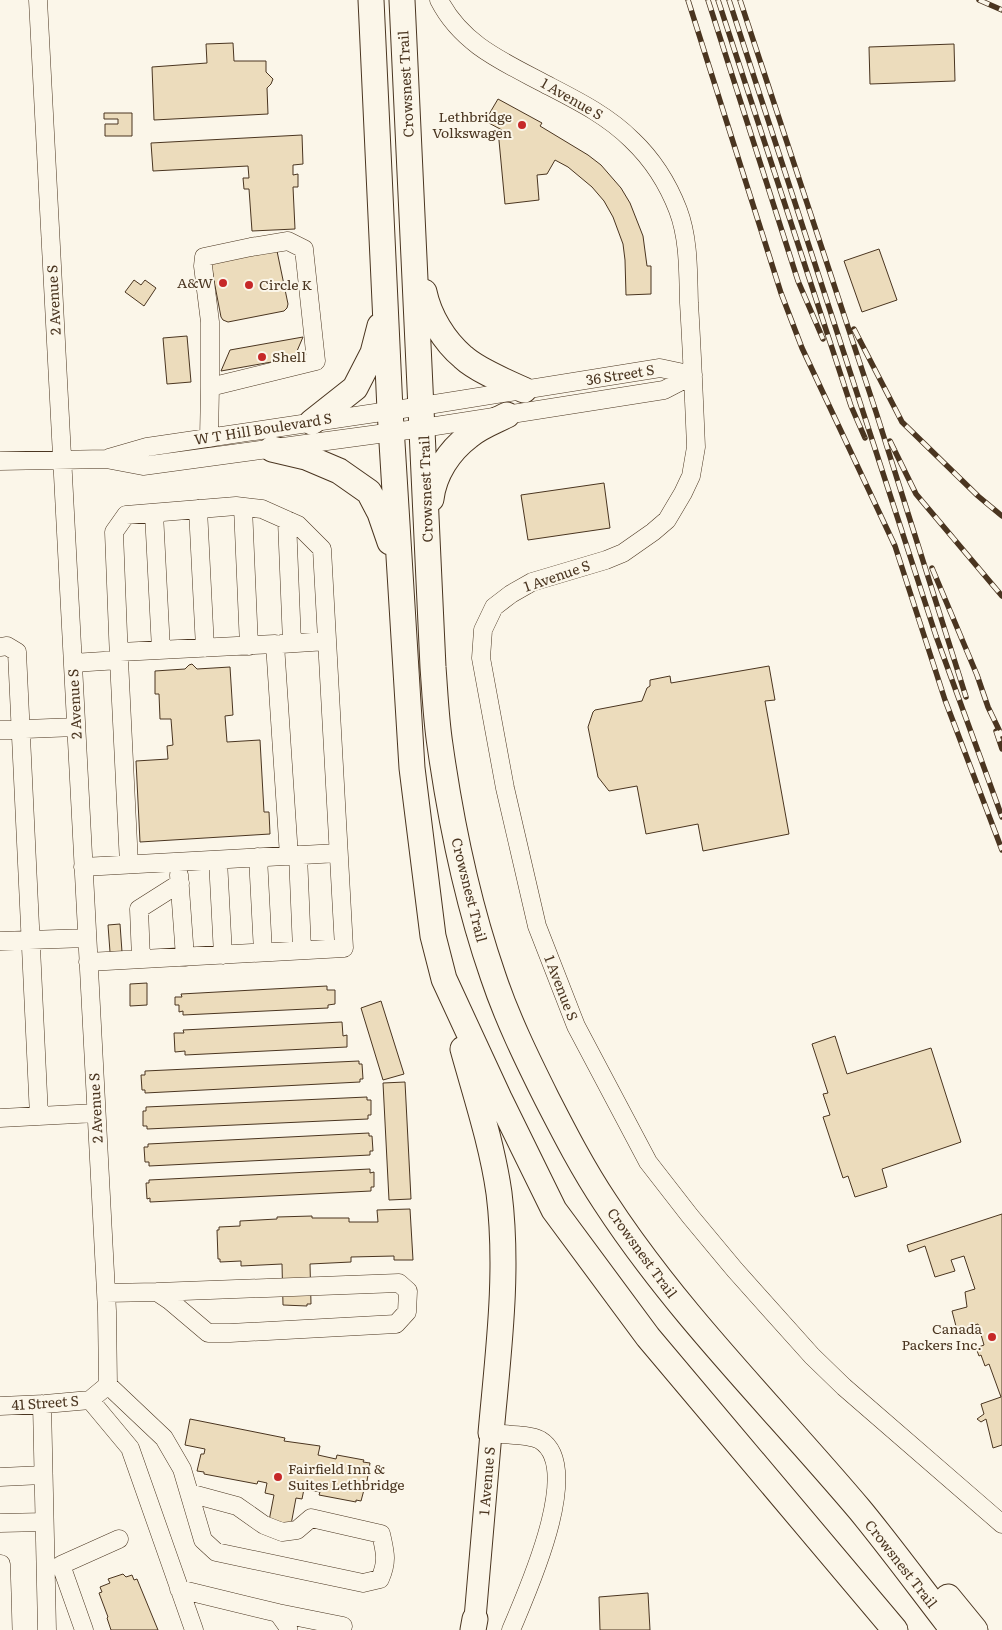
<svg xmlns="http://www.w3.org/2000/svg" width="1002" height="1630" font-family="Literata,serif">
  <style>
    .building { fill: #ecdcbc; stroke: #4a3520 }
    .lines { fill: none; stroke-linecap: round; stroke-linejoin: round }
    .minor-casing { stroke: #4a3520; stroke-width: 19 }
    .major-casing { stroke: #4a3520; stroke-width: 23 }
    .highway-casing { stroke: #4a3520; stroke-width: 27 }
    .minor { stroke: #fbf6e9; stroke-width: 18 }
    .major { stroke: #fbf6e9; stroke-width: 21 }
    .highway { stroke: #fbf6e9; stroke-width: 25 }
    .rail-casing { stroke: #4a3520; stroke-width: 5.5 }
    .rail { stroke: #fbf6e9; stroke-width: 4; stroke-dasharray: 11; stroke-linecap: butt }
    .poi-dot { fill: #c62828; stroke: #fbf6e9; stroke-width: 2 }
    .labels { text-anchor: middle; stroke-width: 4; stroke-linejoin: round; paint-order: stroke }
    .street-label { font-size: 14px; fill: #4a3520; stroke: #fbf6e9 }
    .poi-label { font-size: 14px; fill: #4a3520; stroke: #fbf6e9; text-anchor: end }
  </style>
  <rect width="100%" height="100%" fill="#fbf6e9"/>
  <path class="building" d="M233 43 234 61H266V72L273 79 271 84 267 88 268 114 154 120 152 67 207 63 206 44Z
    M954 44 955 81 870 84 869 47Z
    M498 99 542 123 540 126 588 155 601 165 621 188 630 203 643 236 647 266H651V294L626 295 625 260 623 244 613 217 604 201 592 187 568 167 555 160 547 174 537 175 539 200 505 204 498 130H502L485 121Z
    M104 113H132V136H105V124H118V119H104Z
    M302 135 303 164 293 165V175L298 174V187H293L295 229 252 231 249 189H244L243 178H249L248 166 153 171 151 143Z
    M879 249 897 300 862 312 844 261Z
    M277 251 288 304 287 308 284 311 228 322 223 320 221 317 211 265 215 258Z
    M134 280 141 285 145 280 156 288 144 306 125 292Z
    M187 336 191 382 167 384 163 338Z
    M303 337 294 358 221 371 230 350Z
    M604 483 610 528 528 540 521 495Z
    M192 664 197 669 230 667 233 715 225 716 227 742 260 740 264 812H269L270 834 140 842 136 761 168 759 167 746 173 745 171 719H160L159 694H155V671L185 669 189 665Z
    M769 666 775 700 765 701 789 834 703 851 698 824 646 834 637 786 609 791 598 777 588 727 593 712 595 710 642 701 647 688 650 686V680L670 676 671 683Z
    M120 924 122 952H110L108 925Z
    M147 983V1005L130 1006V984Z
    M327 986V990H335V1004L328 1005V1008L183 1015V1011L179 1012V1005H175V997H182L181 994Z
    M381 1001 404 1074 383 1080 361 1008Z
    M342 1022 343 1036 347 1035V1047L185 1055V1051L175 1052 174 1033H184L183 1030Z
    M835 1036 847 1074 931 1048 961 1142 882 1169 887 1187 855 1197 848 1176 843 1178 823 1117 830 1115 823 1094 828 1093 812 1044Z
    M359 1061V1064H362L363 1079H360V1082L145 1093V1090H142L141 1075H145V1071Z
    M405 1082 411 1199 389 1200 383 1083Z
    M367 1097V1100H371V1115H368V1119L147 1129V1126H143V1111H146V1107Z
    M369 1133V1136H372L373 1151H370V1155L149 1166V1162H145L144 1147H148V1144Z
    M370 1169V1173L374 1172V1187H371V1191L150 1202V1198L147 1199 146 1183H149V1180Z
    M410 1209 413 1260H394V1256L351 1257V1262L310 1264 311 1304H307V1306L283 1305 282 1264 241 1266V1261L220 1262V1259H218L217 1230H219V1227L240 1226V1221L277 1219V1217L312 1216V1218H349V1222H378L377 1210Z
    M1002 1214V1445L993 1448 986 1419 981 1422 977 1419 984 1414 981 1404 1001 1397 989 1364 985 1366 981 1355 979 1356 976 1348 984 1345 978 1324 957 1330 952 1311 967 1307 965 1292 975 1289 964 1256 951 1260 955 1271 935 1277 925 1246 909 1252 907 1245Z
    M190 1419 285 1438 284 1441 320 1446 318 1455 336 1459 337 1455 364 1460 363 1462 370 1463 367 1481 363 1480 362 1486H365L361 1501 356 1500V1502L319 1495 320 1492 304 1489 302 1499 296 1498 290 1530 268 1526 274 1495 265 1493 267 1483 258 1481 257 1484 204 1474V1472L197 1471 201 1454H204L205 1449 185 1445Z
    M123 1574 126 1577 132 1575 134 1580 137 1579 158 1630H111L107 1618 108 1617 99 1593 102 1592 100 1587 110 1583 108 1579Z
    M648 1593 650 1630H600L599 1597Z"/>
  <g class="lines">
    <g class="minor-casing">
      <path id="minor" d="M38 0 107 1311 108 1385 90 1400
        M439 0C462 45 504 62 547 85 578 101 608 116 632 140 652 159 668 184 678 210 689 239 688 272 689 303 692 351 694 399 696 447L691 476 683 493 667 520 653 532 623 553 606 560 532 582 511 594 494 607 483 630 481 658 505 788 537 926 576 1026 648 1162 690 1216 735 1270 812 1356 844 1387 1002 1524
        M288 241 304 249 316 361 210 387V322L203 266 204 257 251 247Z
        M209 438 210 387
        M109 458 147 447 422 406 660 368 693 375
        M0 461 106 459 143 466 423 428 664 390 693 375
        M243 507 249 646
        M198 509 205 648
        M154 513 161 650
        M287 520 292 643
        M281 644 327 641
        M0 647 7 646 17 652 39 1116
        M120 652 275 644 289 856
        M119 660 129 864
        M73 663 119 660 114 532 126 515 236 506 262 509 298 525 322 549 344 948 88 962
        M0 730 76 727
        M298 855 302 950
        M258 857 263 952
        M218 860 223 955
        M83 867 338 853
        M179 875 185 957
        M0 941 87 938
        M141 959 139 909 180 883
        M0 1118 96 1113
        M106 1293 157 1292 169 1300 208 1333H230L396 1324 407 1312 408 1291 399 1283 157 1292
        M108 1385 164 1438 182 1469 203 1540 216 1552 363 1583 380 1579C388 1561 385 1552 381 1534L311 1518 297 1530 282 1532 264 1525 237 1506 189 1493
        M90 1400 130 1448 194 1630
        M42 1404 47 1630
        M0 1406 45 1404 90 1400
        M491 1433C504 1435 529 1434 540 1440 585 1467 525 1596 511 1630
        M0 1477 43 1475
        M0 1523 44 1522
        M1 1564 2 1593
        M179 1589 278 1613 288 1627V1630
        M0 1593H2L3 1630
        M278 1613 343 1626
        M84 1630 61 1565 119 1539"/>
    </g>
    <g class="major-casing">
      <path id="major" d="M474 1630 491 1433"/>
    </g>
    <g class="highway-casing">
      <path id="highway" d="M371 0 390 410 412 768 433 936 444 979 499 1098 554 1210 648 1337 895 1630
        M402 0 433 667C435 693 436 719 440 745 451 823 467 901 493 976 507 1018 527 1059 547 1099 565 1134 583 1169 605 1202 678 1314 774 1408 860 1510 892 1549 922 1590 953 1630
        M424 292C429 316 444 341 463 357 477 370 506 382 524 390
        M312 422 355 388 373 353 380 326
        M272 449 306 457 339 471 369 492 380 513 390 542
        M431 499C434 474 449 451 469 436 479 427 495 421 507 415
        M463 1049C476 1096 492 1144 499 1193 509 1273 498 1354 491 1433
        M948 1597 975 1630
        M473 1630 475 1619"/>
    </g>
    <use href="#minor" class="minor"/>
    <use href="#major" class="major"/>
    <use href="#highway" class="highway"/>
    <g class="rail-casing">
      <path id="rail" d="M688 0 781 293 802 348 895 546 945 700 1002 850
        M708 0 798 281 823 339
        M718 0 851 406 865 438
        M729 0 936 636 1002 817
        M740 0 876 412 966 697
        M979 0 1002 10
        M854 329 902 422 978 496 1002 516
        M890 441 916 494 1002 596
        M932 568 977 675 988 707 1002 736
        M996 731 1002 749"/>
    </g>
    <use href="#rail" class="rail"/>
  </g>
  <g class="poi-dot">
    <circle cx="522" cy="125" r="5"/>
    <circle cx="223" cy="283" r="5"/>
    <circle cx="249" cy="285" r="5"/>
    <circle cx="262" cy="357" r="5"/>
    <circle cx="992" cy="1337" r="5"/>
    <circle cx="278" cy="1477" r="5"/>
  </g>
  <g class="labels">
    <g class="street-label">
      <text transform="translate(406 84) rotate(-93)" y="5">Crowsnest Trail</text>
      <text transform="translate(572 99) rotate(30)" y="5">1 Avenue S</text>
      <text transform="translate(54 300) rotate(-93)" y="5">2 Avenue S</text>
      <text transform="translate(620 375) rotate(-9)" y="5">36 Street S</text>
      <text transform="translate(263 429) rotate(-9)" y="5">W T Hill Boulevard S</text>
      <text transform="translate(426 489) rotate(-92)" y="5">Crowsnest Trail</text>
      <text transform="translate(557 576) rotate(-19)" y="5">1 Avenue S</text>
      <text transform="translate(75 704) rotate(-93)" y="5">2 Avenue S</text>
      <text transform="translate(469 890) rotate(76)" y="5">Crowsnest Trail</text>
      <text transform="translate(561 988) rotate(69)" y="5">1 Avenue S</text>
      <text transform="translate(96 1108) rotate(-93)" y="5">2 Avenue S</text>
      <text transform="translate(642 1253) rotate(54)" y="5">Crowsnest Trail</text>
      <text transform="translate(45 1403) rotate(-4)" y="5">41 Street S</text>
      <text transform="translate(487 1481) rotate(-85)" y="5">1 Avenue S</text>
      <text transform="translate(901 1564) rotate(52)" y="5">Crowsnest Trail</text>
    </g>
    <g class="poi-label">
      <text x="512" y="122">Lethbridge<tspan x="512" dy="16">Volkswagen</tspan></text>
      <text x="213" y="288">A&amp;W</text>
      <text x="259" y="290" text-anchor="start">Circle K</text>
      <text x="272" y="362" text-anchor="start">Shell</text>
      <text x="982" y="1334">Canada<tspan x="982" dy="16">Packers Inc.</tspan></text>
      <text x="288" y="1474" text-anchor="start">Fairfield Inn &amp;<tspan x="288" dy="16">Suites Lethbridge</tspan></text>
    </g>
  </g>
</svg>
